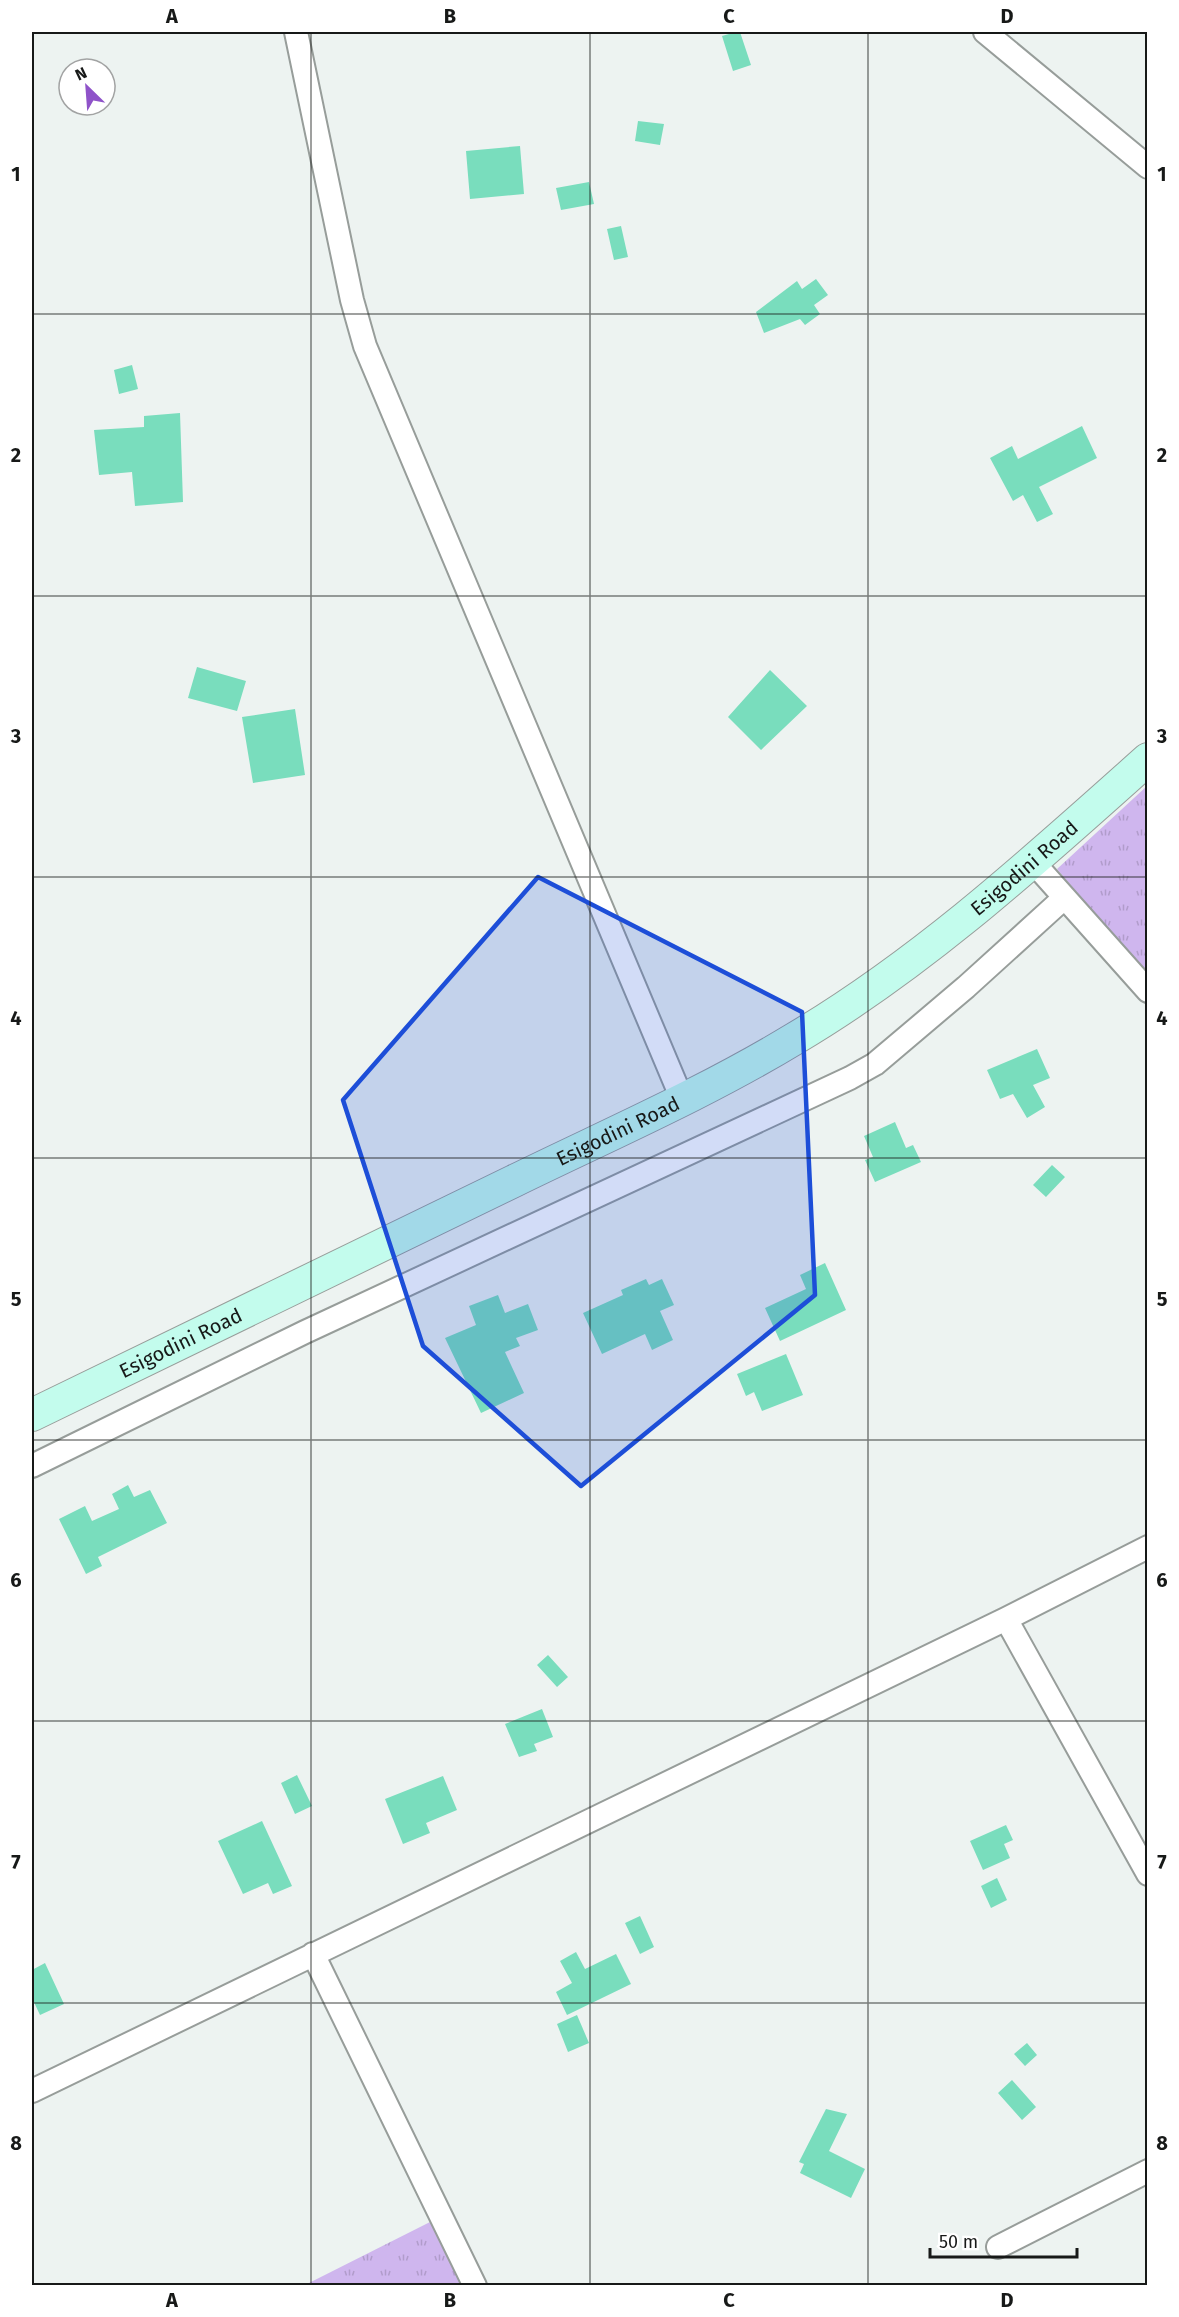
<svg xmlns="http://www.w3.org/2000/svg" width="1179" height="2317" font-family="'Fira Sans',sans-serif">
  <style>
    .grass { fill: url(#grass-tufts) }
    .building { fill: #79ddbd }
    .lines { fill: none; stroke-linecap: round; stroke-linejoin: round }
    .minor-casing { stroke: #979d9a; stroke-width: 26 }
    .secondary-casing { stroke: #979d9a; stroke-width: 34 }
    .minor { stroke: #fff; stroke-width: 22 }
    .secondary { stroke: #c3fced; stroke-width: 32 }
    .marked { fill: #1d4ed8; fill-opacity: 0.2; stroke: #1d4ed8; stroke-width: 4.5; stroke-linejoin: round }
    .grid { fill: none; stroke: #171918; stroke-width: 1.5; stroke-opacity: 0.55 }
    .labels { text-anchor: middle; stroke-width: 5; stroke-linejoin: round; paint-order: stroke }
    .street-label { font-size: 20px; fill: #171918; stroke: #fff }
    .neatline { fill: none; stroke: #171918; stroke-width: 2 }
    .grid-label { font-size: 20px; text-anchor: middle; font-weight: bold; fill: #171918 }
  </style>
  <defs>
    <pattern id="grass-tufts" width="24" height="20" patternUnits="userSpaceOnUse" patternTransform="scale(1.5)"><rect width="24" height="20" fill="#cfb6ee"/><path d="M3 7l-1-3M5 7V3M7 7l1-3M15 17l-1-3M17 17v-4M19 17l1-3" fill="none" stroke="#b19ccb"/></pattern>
  </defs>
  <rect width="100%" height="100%" fill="#edf3f1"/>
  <path class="grass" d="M1147 786V978L1057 869Z
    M434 2220 467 2286H303Z"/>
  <path class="building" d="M736 32H740L751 65 733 71 722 36Z
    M638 121 664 124 660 145 635 141Z
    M520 146 524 194 470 199 466 151Z
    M589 182 594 204 561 210 556 188Z
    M621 226 628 257 614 260 607 229Z
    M816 279 828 295 814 305 820 314 805 325 800 319 764 333 756 312 797 281 802 289Z
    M132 365 138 389 119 394 114 370Z
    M180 413 183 502 135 506 132 472 99 475 94 430 144 427V416Z
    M1082 426 1097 458 1039 487 1053 514 1037 522 1023 495 1013 501 990 458 1012 446 1018 459Z
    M197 667 246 681 237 711 188 698Z
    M770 670 807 706 761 750 728 717Z
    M295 709 305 775 253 783 242 717Z
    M1037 1049 1050 1078 1033 1085 1045 1107 1027 1118 1013 1094 1000 1099 987 1070Z
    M895 1122 906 1148 913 1145 921 1162 875 1182 865 1160 873 1157 864 1136Z
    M1052 1165 1065 1177 1046 1197 1033 1185Z
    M825 1263 846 1310 780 1341 765 1308 806 1289 800 1275Z
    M646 1279 649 1285 662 1279 674 1305 660 1311 673 1340 652 1350 645 1334 602 1354 583 1313 623 1295 621 1290Z
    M498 1295 505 1313 528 1304 538 1330 516 1338 520 1346 505 1352 524 1393 481 1413 445 1338 476 1325 469 1306Z
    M786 1354 803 1395 762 1411 754 1392 746 1396 737 1374Z
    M128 1485 134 1497 150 1490 167 1523 98 1557 102 1566 86 1574 59 1519 85 1506 92 1521 119 1509 112 1494Z
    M548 1655 568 1677 557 1687 537 1665Z
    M542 1709 553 1737 534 1744 537 1751 519 1757 505 1724Z
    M297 1775 312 1806 295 1814 281 1783Z
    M443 1776 457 1810 426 1823 430 1833 403 1844 385 1799Z
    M262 1821 292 1886 273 1894 268 1883 243 1894 218 1841Z
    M1006 1825 1013 1840 1004 1844 1010 1858 983 1870 970 1841Z
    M997 1878 1007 1900 991 1908 981 1886Z
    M640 1916 654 1947 640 1954 625 1923Z
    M576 1952 585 1969 616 1954 631 1984 567 2015 556 1992 572 1983 560 1961Z
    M45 1963 64 2004 40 2015 32 1998V1970Z
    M577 2015 589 2043 568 2052 557 2024Z
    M1027 2043 1037 2055 1025 2066 1014 2054Z
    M1012 2080 1036 2107 1022 2120 998 2093Z
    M826 2109 847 2114 829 2151 865 2169 851 2198 800 2173 804 2164 799 2162Z"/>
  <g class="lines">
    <g class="minor-casing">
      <path id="minor" d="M296 32 352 300 365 346 682 1099
        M985 32 1148 167
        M1033 862 1148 991
        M32 1466 305 1332 850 1078 875 1064 966 987 1064 898
        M1006 1619 1148 1874
        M313 1954 475 2286
        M32 2091 1006 1619 1148 1547
        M998 2247 1148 2171"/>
    </g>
    <g class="secondary-casing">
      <g id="secondary">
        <path id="s1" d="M32 1415C193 1337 353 1259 514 1181 608 1135 705 1093 794 1039 924 962 1036 859 1148 759"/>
      </g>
    </g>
    <use href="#minor" class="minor"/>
    <use href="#secondary" class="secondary"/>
  </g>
  <path class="marked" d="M538 877 802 1012 815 1295 581 1486 423 1346 343 1100Z"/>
  <path class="grid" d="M311 32V2286M590 32V2286M868 32V2286M32 314H1148M32 596H1148M32 877H1148M32 1158H1148M32 1440H1148M32 1721H1148M32 2003H1148"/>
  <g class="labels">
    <g class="street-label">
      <text dy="7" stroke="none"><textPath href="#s1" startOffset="1137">Esigodini Road</textPath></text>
      <text dy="7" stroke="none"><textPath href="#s1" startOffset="651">Esigodini Road</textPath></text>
      <text dy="7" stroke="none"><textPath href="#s1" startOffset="165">Esigodini Road</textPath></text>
    </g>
  </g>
  <rect width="1179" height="2317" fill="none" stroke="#ffffff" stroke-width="66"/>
  <g transform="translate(87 87) rotate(335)"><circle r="28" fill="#ffffff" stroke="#a2a3a3" stroke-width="1.5"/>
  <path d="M0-4.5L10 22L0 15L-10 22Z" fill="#8f53c9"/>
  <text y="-9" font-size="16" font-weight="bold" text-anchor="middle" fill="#171918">N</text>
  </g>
  <path d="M930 2248v9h147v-9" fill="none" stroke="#171918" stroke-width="3"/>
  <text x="939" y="2248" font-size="18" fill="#171918" stroke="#ffffff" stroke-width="4.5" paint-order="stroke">50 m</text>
  <rect x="33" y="33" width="1113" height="2251" class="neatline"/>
  <g class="grid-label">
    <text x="172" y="23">A</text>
    <text x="450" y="23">B</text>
    <text x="729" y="23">C</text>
    <text x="1007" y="23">D</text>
    <text x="16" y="181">1</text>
    <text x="1162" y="181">1</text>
    <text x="16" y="462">2</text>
    <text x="1162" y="462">2</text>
    <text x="16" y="743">3</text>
    <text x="1162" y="743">3</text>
    <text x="16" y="1025">4</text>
    <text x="1162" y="1025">4</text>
    <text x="16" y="1306">5</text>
    <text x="1162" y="1306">5</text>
    <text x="16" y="1587">6</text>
    <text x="1162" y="1587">6</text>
    <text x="16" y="1869">7</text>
    <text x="1162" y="1869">7</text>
    <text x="16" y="2150">8</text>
    <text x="1162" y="2150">8</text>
    <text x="172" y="2307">A</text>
    <text x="450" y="2307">B</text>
    <text x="729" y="2307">C</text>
    <text x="1007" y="2307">D</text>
  </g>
</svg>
